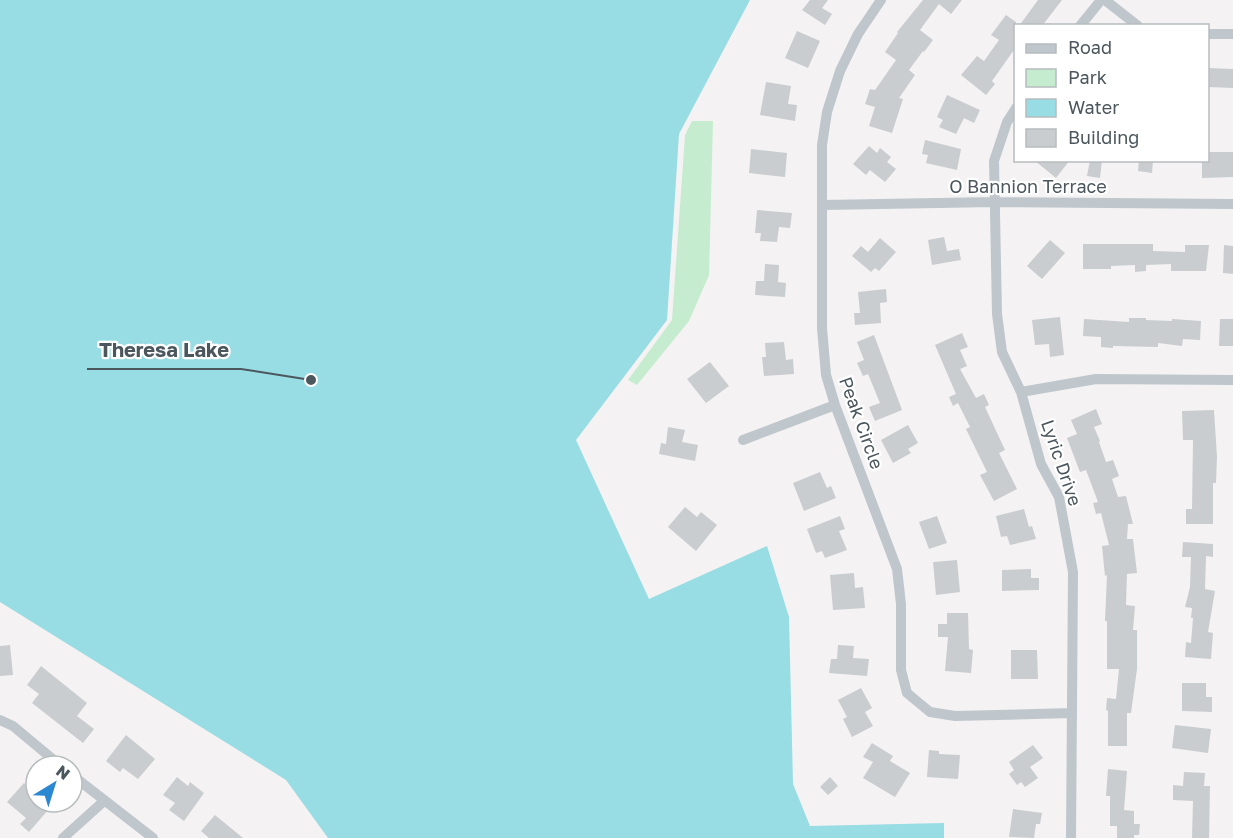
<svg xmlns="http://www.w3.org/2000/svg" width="1233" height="838" font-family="'Golos Text',sans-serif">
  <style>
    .green { fill: #c6ecd0 }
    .water { fill: #98dce4 }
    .building { fill: #c9cdd0 }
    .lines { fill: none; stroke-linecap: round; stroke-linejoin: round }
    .minor { stroke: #bfc7cc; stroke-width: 10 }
    .labels { text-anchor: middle; stroke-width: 4.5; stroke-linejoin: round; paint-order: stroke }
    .street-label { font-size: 18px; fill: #4b575d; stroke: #fff }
    .leader { fill: none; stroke: #4b575d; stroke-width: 2 }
    .callout-dot { fill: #4b575d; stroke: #fff; stroke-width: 2 }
    .callout-label { font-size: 20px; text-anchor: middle; font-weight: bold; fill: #4b575d; stroke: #fff; stroke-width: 4.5; stroke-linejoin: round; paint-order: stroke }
  </style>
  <rect width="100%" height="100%" fill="#f4f2f2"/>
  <path class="green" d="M692 121H713L709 275 689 321 637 385 628 380 672 320 685 135Z"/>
  <path class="water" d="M0 0H750L679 134 667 320 576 440 649 599 767 546 789 617 793 784 810 826 944 823V838H328L286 780 0 602Z"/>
  <path class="building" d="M810 0H828L822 8 832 14 825 25 802 10Z
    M923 0H962L951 14 939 4 920 30 933 40 924 52 923 51 909 70 915 75 899 98 903 99 892 133 869 126 875 107 865 104 870 89 875 90 896 60 885 52 898 33 897 32Z
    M1038 0H1062L1042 26H1019Z
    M1006 15 1016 22V47L992 81 995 84 986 95 961 75 977 56 984 61 999 40 991 35Z
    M797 31 820 41 808 68 785 58Z
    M1209 68 1233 69V88L1208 87Z
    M766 82 791 86 788 104 797 105 795 121 760 115Z
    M947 95 980 110 974 123 964 118 956 134 939 127 943 120 937 117Z
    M925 140 961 149 957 170 926 163 928 155 922 154Z
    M869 146 877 153 880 148 891 157 887 162 896 169 885 182 870 170 866 175 853 164Z
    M751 149 787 153 785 177 749 173Z
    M1208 152H1233V177L1202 178V160H1208Z
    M1034 160H1070L1056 178Z
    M1090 160H1102L1100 178 1087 176Z
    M1139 160H1153L1152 173 1138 171Z
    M757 210 792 213 790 228 779 227 777 242 760 241 761 233H755Z
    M944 237 947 251 959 249 961 260 932 265 928 240Z
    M880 238 896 252 879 271 875 268 871 272 852 256 861 246 868 252Z
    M1050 240 1065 253 1042 279 1027 266Z
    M1083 244H1153V251L1185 252V245H1209L1206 271H1171V264L1146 265V271L1135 272V265L1111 266V269H1083Z
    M1224 245 1233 246V274L1223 273Z
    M765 264 779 265 778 282 786 283 785 297 755 295 756 281H764Z
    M886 289 887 302 880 303 881 323 855 325 854 313H860L858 292Z
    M1060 317 1064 355 1050 357 1049 344 1035 345 1032 320Z
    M1129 318H1146V320L1172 321V319L1201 321 1200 340 1183 339 1182 346 1158 343V347L1113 346V348L1101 347V337L1083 336 1084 319 1129 322Z
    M1220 319H1233V346H1219Z
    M962 333 968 347 960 350 967 366 960 369 976 398 984 394 989 405 985 407 1005 450 999 453 1017 489 994 501 980 475 987 472 966 429 970 427 958 403 953 406 949 397 956 394 935 345Z
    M874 335 902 410 875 421 869 407 880 403 868 374 863 376 857 363 864 360 857 342Z
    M784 342 786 360 793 359 794 374 764 376 762 357H766L765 343Z
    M710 362 729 386 706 403 687 379Z
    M1096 409 1102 424 1094 427 1100 441 1099 442 1106 462 1113 460 1119 476 1112 479 1118 497 1126 496 1133 524H1128L1127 539H1133L1137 573 1127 574 1126 605 1135 606 1133 630H1137V669L1131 713H1127V746H1108V711L1106 710 1107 698 1116 699 1119 669H1107V621H1105L1107 575 1105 576 1102 546 1109 545 1101 513 1096 514 1093 503 1098 502 1086 470 1080 472 1067 438 1077 434 1071 420Z
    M1214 410 1217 457 1216 483H1213V524H1186V509H1192L1193 440H1183L1182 411Z
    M908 425 918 443 908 449 911 453 893 463 881 440Z
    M668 427 685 430 682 442 698 445 695 461 659 454 661 443 666 444Z
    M820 472 827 488 831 486 836 498 804 511 793 483Z
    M685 507 697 517 701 512 717 525 696 551 668 527Z
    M1024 509 1029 527 1032 526 1036 539 1010 545 1007 536 1001 537 996 516Z
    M840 516 845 529 839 531 847 550 825 558 822 551 816 553 807 529Z
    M937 516 947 543 929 549 919 522Z
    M1183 542 1213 544V557L1206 556 1205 589 1215 591 1208 632 1213 633 1211 659 1185 657 1186 642 1191 643 1193 618H1191L1192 608 1185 607 1190 587 1191 557H1182Z
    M957 560 960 592 936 595 933 562Z
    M1031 569V578H1039V590L1002 591V570Z
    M854 573 855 588 863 587 865 608 833 610 830 575Z
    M947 613H968L969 649 973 650 971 673 945 671 948 637H938V624H947Z
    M10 645 13 675 0 676V646Z
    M838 645 854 646 853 658 869 659 867 676 829 673 831 659H837Z
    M1011 650H1037L1038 679H1011Z
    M41 666 87 703 77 716 94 729 83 743 32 703 39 694 27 685Z
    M1182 683H1206V697H1212V712L1182 711Z
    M861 688 872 708 865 712 873 726 852 737 843 719 847 717 838 700Z
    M1175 725 1211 729 1208 753 1172 748Z
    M126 735 155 759 138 779 123 768 120 772 106 761Z
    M872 743 893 756 890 761 910 773 895 797 863 778 873 762 863 757Z
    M1033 745 1043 758 1030 767 1038 778 1025 787 1021 782 1017 785 1009 774 1014 770 1009 762Z
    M929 750 939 751V754L960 755 958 779 927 777Z
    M1108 769 1127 771 1124 810 1134 811V824H1140L1139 835H1134V838H1117V826H1110V796H1106Z
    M1184 772 1205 773 1204 786H1210L1209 838H1192L1193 801 1173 800V785L1183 786Z
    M177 777 188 786 190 782 204 793 184 821 169 810 175 803 163 795Z
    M830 777 838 786 828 795 820 787Z
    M24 783 36 794V802H55L29 832 20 824 26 818 7 802Z
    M1013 809 1042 813 1040 824H1036L1034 838 1009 837Z
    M215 815 243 838H209L201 831Z"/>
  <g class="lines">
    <path class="minor" d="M881 0 858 34 840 71 827 112 822 145V328L826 375 835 405 897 569 901 604V670L907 693 930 712 955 716 1072 713
      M1105 0 1138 26
      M1080 26 1101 0
      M1208 34H1233
      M1016 108 1007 122 994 161 997 314 1002 352 1021 392 1041 464 1059 497 1073 572 1071 838
      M823 205 995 202 1233 204
      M1021 392 1096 379 1233 380
      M743 440 835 405
      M0 720 13 726 61 766
      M72 775 153 838
      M63 838 104 801"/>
  </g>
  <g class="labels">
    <g class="street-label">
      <text x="1028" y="193">O Bannion Terrace</text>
      <text transform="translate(861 423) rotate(70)" y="6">Peak Circle</text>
      <text transform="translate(1061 463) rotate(71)" y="6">Lyric Drive</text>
    </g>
  </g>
  <path class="leader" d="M311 380L241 369H87"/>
  <circle class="callout-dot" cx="311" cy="380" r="6"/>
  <g class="callout-label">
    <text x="164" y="357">Theresa Lake</text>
  </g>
  <rect x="1014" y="24" width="195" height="138" fill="#ffffff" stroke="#b7bcbe" stroke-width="1.5"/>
  <rect x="1026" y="44" width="30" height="9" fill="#bfc7cc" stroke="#b7bcbe" stroke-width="1.5"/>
  <text x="1068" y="54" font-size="18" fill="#4b575d">Road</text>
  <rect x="1026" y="69" width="30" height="18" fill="#c6ecd0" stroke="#b7bcbe" stroke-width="1.5"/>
  <text x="1068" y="84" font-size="18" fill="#4b575d">Park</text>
  <rect x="1026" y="99" width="30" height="18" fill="#98dce4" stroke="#b7bcbe" stroke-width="1.5"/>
  <text x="1068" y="114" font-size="18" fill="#4b575d">Water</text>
  <rect x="1026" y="129" width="30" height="18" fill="#c9cdd0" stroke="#b7bcbe" stroke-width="1.5"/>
  <text x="1068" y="144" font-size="18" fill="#4b575d">Building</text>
  <g transform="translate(54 784) rotate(38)"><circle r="28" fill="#ffffff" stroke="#b7bcbe" stroke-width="1.5"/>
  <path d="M0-4.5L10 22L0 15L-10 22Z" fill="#2d88d2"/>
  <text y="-9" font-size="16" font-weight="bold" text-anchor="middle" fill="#4b575d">N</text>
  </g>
</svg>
